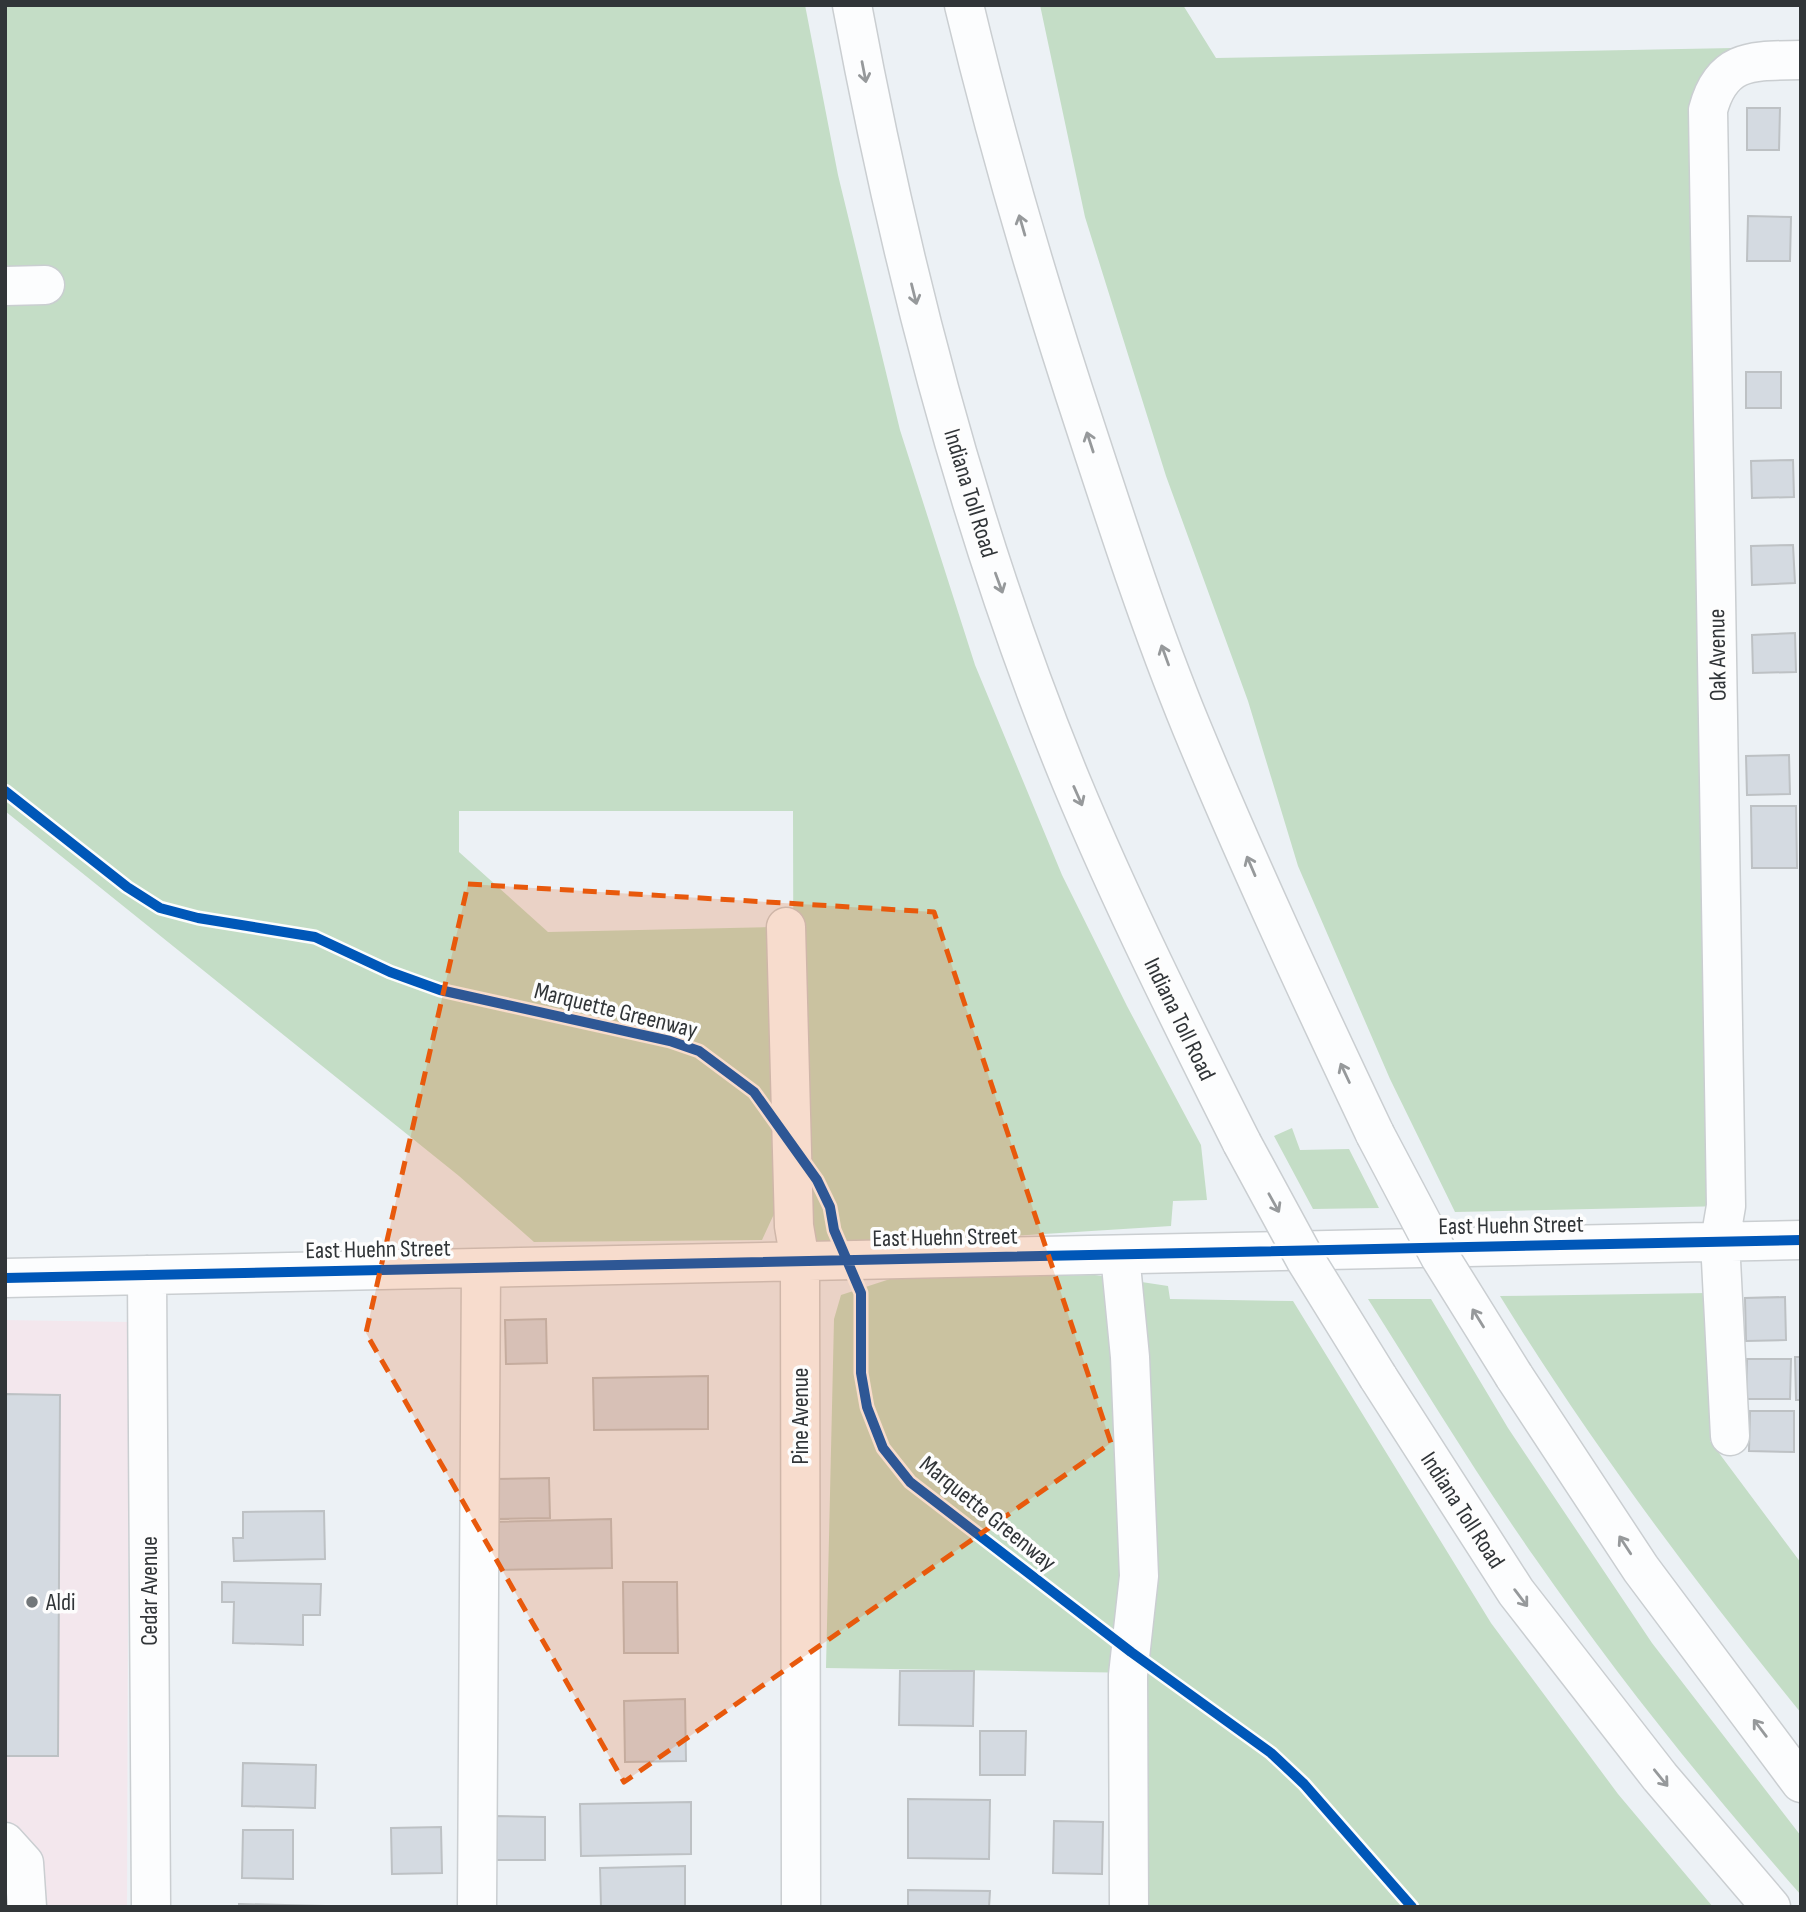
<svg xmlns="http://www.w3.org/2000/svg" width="1806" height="1912" font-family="'Sofia Sans Condensed',sans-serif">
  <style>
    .commercial { fill: #f3e7ed }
    .green { fill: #c4ddc6 }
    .building { fill: #d4dae1; stroke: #bdc1c4; stroke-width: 2 }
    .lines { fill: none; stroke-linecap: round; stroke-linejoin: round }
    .minor-casing { stroke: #caced1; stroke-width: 41 }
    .highway-casing { stroke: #caced1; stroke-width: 41 }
    .minor { stroke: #fcfdfe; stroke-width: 38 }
    .highway { stroke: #fcfdfe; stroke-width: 38 }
    .highway-bridge-casing { stroke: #caced1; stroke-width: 41; stroke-linecap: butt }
    .highway-bridge { stroke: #fcfdfe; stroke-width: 38 }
    .cycleway-casing { stroke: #fdfdfd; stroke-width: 15 }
    .cycleway { stroke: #0057b8; stroke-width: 10 }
    .oneway { stroke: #96999b }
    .marked { fill: #e8590c; fill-opacity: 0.2; stroke: #e8590c; stroke-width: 5; stroke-dasharray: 14 9; stroke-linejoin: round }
    .poi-dot { fill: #72777a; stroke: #fdfdfd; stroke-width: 2.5 }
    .labels { text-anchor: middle; stroke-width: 7; stroke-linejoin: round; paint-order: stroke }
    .street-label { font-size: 24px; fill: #313538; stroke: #fdfdfd }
    .poi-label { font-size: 24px; fill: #313538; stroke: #fdfdfd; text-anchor: start }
  </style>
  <rect width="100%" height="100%" fill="#ecf1f5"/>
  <path class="commercial" d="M5 1320 129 1322 127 1907H5Z"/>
  <path class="green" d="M5 5H805L838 175 900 430 975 665 1062 875 1127 1006 1201 1145 1207 1200 1173 1201 1171 1226 794 1250 793 811H459V852L548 932 771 927 784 1154 774 1214 762 1240 534 1242 459 1176 5 811Z
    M1040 5H1183L1216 58 1734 48 1725 74 1726 1206 1455 1212 1390 1079 1298 866 1248 701 1166 476 1085 217Z
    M1292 1128 1300 1150 1349 1149 1379 1208 1313 1209 1274 1136Z
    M1095 1275 1168 1286 1170 1299 1293 1301 1491 1623 1618 1794 1713 1907H1145L1142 1673 826 1668 834 1319 841 1295 890 1279Z
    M1708 1293 1710 1441 1801 1563V1713C1693 1580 1590 1442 1500 1296Z
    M1368 1299H1431L1508 1428 1652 1643 1801 1836V1895C1707 1788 1616 1675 1535 1558 1476 1474 1423 1386 1368 1299Z"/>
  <path class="building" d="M1747 108H1780L1779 150H1747Z
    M1748 216 1791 217 1790 261H1747Z
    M1746 372H1781V408H1746Z
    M1793 460 1794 497 1752 498 1751 461Z
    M1793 545 1795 583 1752 585 1751 546Z
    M1795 633 1796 672 1753 673 1752 635Z
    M1789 755 1790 794 1747 795 1746 756Z
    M1751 806H1796L1797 868H1752Z
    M1785 1297 1786 1340 1746 1341 1745 1298Z
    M546 1319 547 1363 506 1364 505 1320Z
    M1795 1357H1801V1400H1796Z
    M1747 1359H1791L1790 1399H1746Z
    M708 1376V1429L594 1430 593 1378Z
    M6 1394 60 1395 58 1756H5Z
    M1750 1411H1794V1452L1749 1451Z
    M549 1478 550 1518 495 1519 494 1479Z
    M324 1511 325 1559 234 1561 233 1538H243V1512Z
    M611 1519 612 1568 493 1570 492 1522Z
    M222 1582 321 1584 320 1615H303V1645L233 1643 234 1602H222Z
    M623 1582H677L678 1653H624Z
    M900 1671H974L973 1726 899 1725Z
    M685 1699 686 1761 625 1762 624 1701Z
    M980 1731H1026L1025 1775H980Z
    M243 1763 316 1765 315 1808 242 1806Z
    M908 1799 990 1800 989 1859 908 1858Z
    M691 1802V1854L581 1856 580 1804Z
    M495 1816 545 1817V1860H495Z
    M1054 1821 1103 1822 1102 1874 1053 1873Z
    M441 1827 442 1873 392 1874 391 1828Z
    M243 1830H293V1879L242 1878Z
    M685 1866V1907H601L600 1868Z
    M908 1890 990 1891 989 1907H908Z
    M239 1904 325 1906V1907H239Z"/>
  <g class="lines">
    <g class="minor-casing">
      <path id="minor" d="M5 286 45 285
        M786 927 794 1226 800 1261 801 1907
        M1120 1255 1130 1357 1139 1576 1128 1675 1129 1907
        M147 1275 151 1907
        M5 1278 1801 1240
        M1730 1436 1720 1241 1726 1206 1708 110C1722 57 1754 61 1801 60
        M5 1842 24 1863 27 1907
        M477 1907 481 1268"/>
    </g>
    <g class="highway-casing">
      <path id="highway" d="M852 5C901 268 969 533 1071 781 1122 904 1182 1024 1242 1143
        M964 5C999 151 1041 293 1088 435 1120 533 1152 631 1191 726 1248 864 1311 999 1375 1134
        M1514 1376 1641 1569 1801 1783
        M1378 1377 1516 1592 1660 1777 1771 1907"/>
    </g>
    <use href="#minor" class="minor"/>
    <use href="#highway" class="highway"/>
    <g class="highway-bridge-casing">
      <path id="highway-bridge" d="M1375 1134 1440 1257 1514 1376
        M1242 1143 1305 1259 1378 1377"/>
    </g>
    <use href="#highway-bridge" class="highway-bridge"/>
    <g class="cycleway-casing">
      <path id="cycleway" d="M5 791 127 887 160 908 198 918 315 937 390 972 440 990 670 1041 699 1051 754 1092 817 1180 830 1207 834 1230 861 1293V1373L867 1407 883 1448 910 1482 1131 1652 1271 1753 1304 1784 1412 1907
        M5 1278 1801 1240"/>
    </g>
    <use href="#cycleway" class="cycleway"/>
  </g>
  <defs><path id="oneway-shaft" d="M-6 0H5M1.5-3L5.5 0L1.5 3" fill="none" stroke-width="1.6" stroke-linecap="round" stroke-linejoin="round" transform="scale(1.75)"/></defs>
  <g class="oneway">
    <use href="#oneway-shaft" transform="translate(864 72) rotate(79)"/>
    <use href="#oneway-shaft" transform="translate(1022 225) rotate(-106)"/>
    <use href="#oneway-shaft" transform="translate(914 294) rotate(76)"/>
    <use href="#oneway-shaft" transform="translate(1090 442) rotate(-108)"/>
    <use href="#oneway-shaft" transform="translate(999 583) rotate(70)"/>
    <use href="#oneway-shaft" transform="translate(1165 655) rotate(-110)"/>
    <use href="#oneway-shaft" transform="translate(1078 796) rotate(66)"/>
    <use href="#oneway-shaft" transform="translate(1251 866) rotate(-113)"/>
    <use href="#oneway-shaft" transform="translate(1345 1073) rotate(-115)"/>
    <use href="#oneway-shaft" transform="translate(1274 1203) rotate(61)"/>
    <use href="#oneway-shaft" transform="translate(1478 1318) rotate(-122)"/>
    <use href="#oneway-shaft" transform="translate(1625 1545) rotate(-123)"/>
    <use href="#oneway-shaft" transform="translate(1521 1598) rotate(53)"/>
    <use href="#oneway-shaft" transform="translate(1760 1728) rotate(-127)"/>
    <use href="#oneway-shaft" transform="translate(1661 1778) rotate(51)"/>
  </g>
  <path class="marked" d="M468 884 934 912 1111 1443 624 1782 366 1333Z"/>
  <circle class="poi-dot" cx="32" cy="1602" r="7"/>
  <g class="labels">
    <g class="street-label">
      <text transform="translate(971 493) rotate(73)" y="8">Indiana Toll Road</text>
      <text transform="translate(1717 655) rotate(-91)" y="8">Oak Avenue</text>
      <text transform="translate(616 1010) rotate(14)" y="8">Marquette Greenway</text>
      <text transform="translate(1180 1019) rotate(64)" y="8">Indiana Toll Road</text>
      <text transform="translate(1511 1225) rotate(-1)" y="8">East Huehn Street</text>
      <text transform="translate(945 1237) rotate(-1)" y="8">East Huehn Street</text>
      <text transform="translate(378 1249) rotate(-1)" y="8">East Huehn Street</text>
      <text transform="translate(800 1416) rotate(-90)" y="8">Pine Avenue</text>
      <text transform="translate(1463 1510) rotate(57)" y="8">Indiana Toll Road</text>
      <text transform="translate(988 1513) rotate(39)" y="8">Marquette Greenway</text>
      <text transform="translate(149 1591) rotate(-90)" y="8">Cedar Avenue</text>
    </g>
    <g class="poi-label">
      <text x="46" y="1610">Aldi</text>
    </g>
  </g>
  <rect width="1806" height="1912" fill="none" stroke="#313538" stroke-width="14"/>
</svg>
